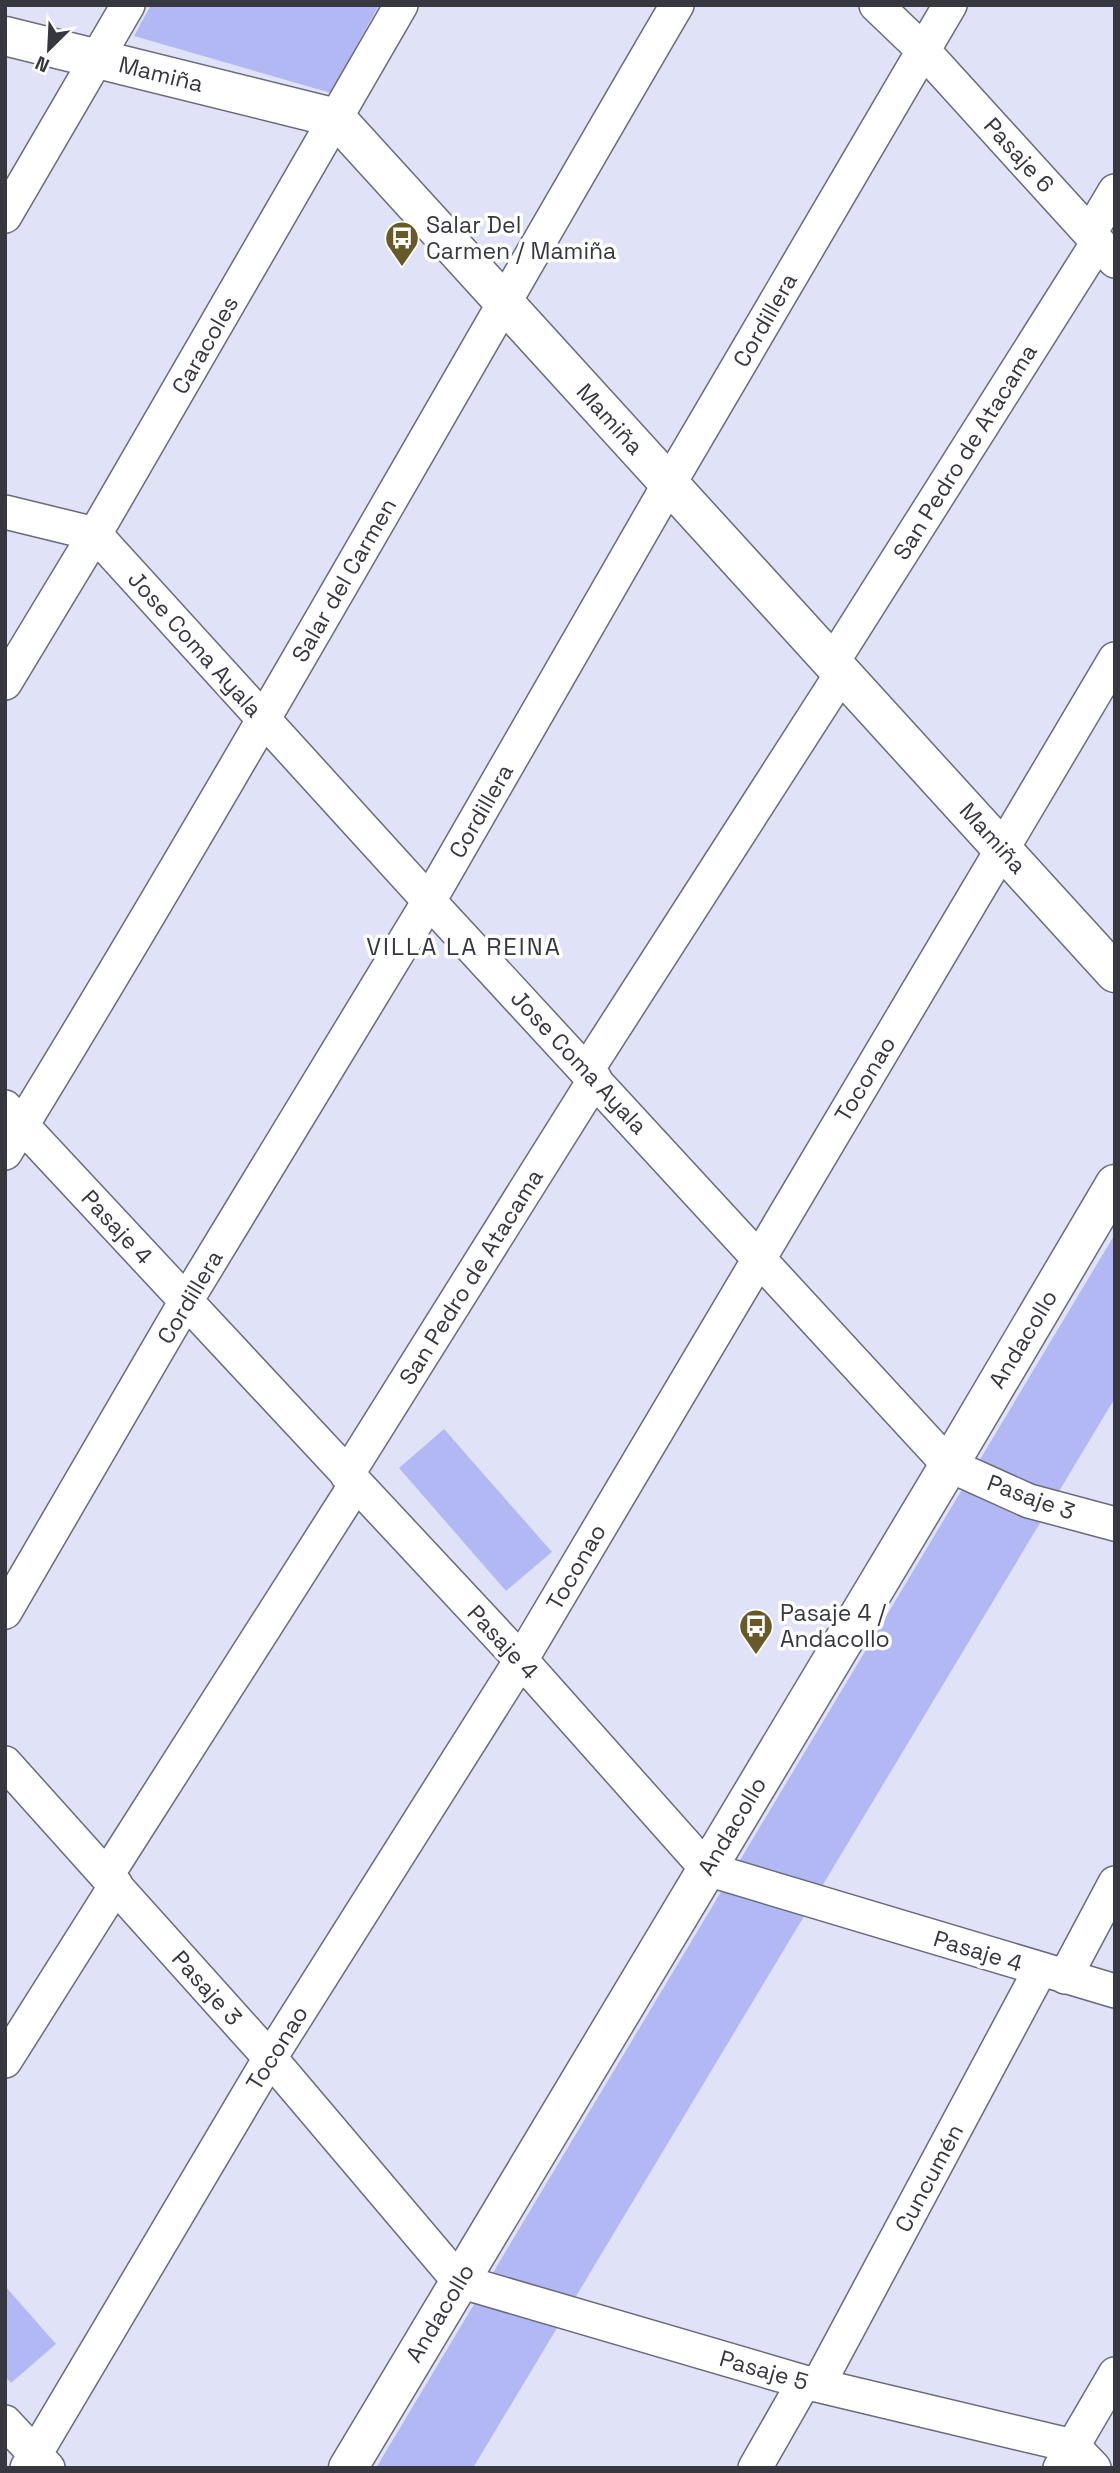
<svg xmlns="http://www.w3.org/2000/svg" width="1120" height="2473" font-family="'Space Grotesk',sans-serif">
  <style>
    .green { fill: #b2b8f3 }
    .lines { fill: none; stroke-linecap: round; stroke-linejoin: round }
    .street-casing { stroke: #696b7d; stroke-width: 36 }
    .secondary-casing { stroke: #696b7d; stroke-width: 41 }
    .street { stroke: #fff; stroke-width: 33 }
    .secondary { stroke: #fff; stroke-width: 38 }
    .labels { text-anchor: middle; stroke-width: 7; stroke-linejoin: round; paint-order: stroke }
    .street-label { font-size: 23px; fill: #36373f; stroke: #fff }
    .poi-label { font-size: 23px; fill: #36373f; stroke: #fff; text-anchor: start }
    .neighbourhood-label { font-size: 24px; letter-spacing: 2px; fill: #343645; stroke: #fff }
  </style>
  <rect width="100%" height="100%" fill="#e0e3f7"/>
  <path class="green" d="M151 5H379L331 93 134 36Z
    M1115 1234V1398L473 2468H376Z
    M444 1429 552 1552 506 1591 399 1468Z
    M5 2286 56 2344 11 2383 5 2376Z"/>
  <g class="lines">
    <g class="street-casing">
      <path id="street" d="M876 5 923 50 1115 261
        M5 216 128 5
        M1090 233 1115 191
        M5 512 95 534 429 901 949 1465 1029 1501 1115 1524
        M832 663 1098 242
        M5 683 95 534 401 5
        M587 1070 842 673
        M5 1107 521 1660 707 1869 1115 1991
        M5 1153C237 775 453 387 677 5
        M347 1475 595 1079
        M5 1612 186 1301 429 901 669 484 950 5
        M5 1763 270 2058 459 2281 804 2382 1073 2446 1094 2468
        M107 1875 356 1484
        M1065 1977 1115 1883
        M5 2061 116 1885
        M818 2385 1040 1970
        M5 2422 48 2468
        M27 2468 270 2058 521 1660 1115 659
        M755 2468 804 2382
        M1060 2468 1115 2374"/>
    </g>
    <g class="secondary-casing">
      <path id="secondary" d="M5 36 336 118 1115 973
        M348 2468 949 1465 1115 1184"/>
    </g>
    <use href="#street" class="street"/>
    <use href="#secondary" class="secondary"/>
  </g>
  <defs>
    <g id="bus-pin" transform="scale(1.75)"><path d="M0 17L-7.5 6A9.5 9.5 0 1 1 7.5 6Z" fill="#685a27" stroke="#fff"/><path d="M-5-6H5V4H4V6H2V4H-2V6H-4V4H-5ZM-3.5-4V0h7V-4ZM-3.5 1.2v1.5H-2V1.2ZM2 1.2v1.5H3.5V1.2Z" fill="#fff"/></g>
  </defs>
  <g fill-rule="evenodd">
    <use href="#bus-pin" x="402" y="238"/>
    <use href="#bus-pin" x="756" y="1626"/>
  </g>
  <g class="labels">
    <g class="street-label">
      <text transform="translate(161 74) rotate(14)" y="8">Mamiña</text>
      <text transform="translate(1019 155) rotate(48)" y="8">Pasaje 6</text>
      <text transform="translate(765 320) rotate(-60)" y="8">Cordillera</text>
      <text transform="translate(205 345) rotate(-60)" y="8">Caracoles</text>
      <text transform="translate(610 419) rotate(48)" y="8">Mamiña</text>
      <text transform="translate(965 452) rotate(-58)" y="8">San Pedro de Atacama</text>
      <text transform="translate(344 580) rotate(-60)" y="8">Salar del Carmen</text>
      <text transform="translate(195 644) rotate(48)" y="8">Jose Coma Ayala</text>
      <text transform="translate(481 811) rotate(-60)" y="8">Cordillera</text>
      <text transform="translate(993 838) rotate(48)" y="8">Mamiña</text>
      <text transform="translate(579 1062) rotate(47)" y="8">Jose Coma Ayala</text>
      <text transform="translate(865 1079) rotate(-59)" y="8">Toconao</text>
      <text transform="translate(117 1227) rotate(47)" y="8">Pasaje 4</text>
      <text transform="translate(471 1277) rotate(-58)" y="8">San Pedro de Atacama</text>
      <text transform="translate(190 1297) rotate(-59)" y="8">Cordillera</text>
      <text transform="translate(1023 1339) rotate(-59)" y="8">Andacollo</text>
      <text transform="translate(1031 1497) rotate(20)" y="8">Pasaje 3</text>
      <text transform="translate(576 1567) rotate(-60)" y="8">Toconao</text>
      <text transform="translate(503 1642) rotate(47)" y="8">Pasaje 4</text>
      <text transform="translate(732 1826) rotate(-59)" y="8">Andacollo</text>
      <text transform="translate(978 1951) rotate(17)" y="8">Pasaje 4</text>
      <text transform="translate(207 1988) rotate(48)" y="8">Pasaje 3</text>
      <text transform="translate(277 2048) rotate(-58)" y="8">Toconao</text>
      <text transform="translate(929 2178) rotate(-62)" y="8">Cuncumén</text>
      <text transform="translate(440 2313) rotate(-59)" y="8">Andacollo</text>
      <text transform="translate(764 2370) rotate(16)" y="8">Pasaje 5</text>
    </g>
    <g class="poi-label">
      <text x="426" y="233">Salar Del<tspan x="426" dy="26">Carmen / Mamiña</tspan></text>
      <text x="780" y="1621">Pasaje 4 /<tspan x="780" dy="26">Andacollo</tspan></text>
    </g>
    <g class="neighbourhood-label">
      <text x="464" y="955">VILLA LA REINA</text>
    </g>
  </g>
  <rect width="1120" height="2473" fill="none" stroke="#36373f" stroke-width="14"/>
  <g transform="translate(49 49) rotate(204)" stroke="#ffffff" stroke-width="5" paint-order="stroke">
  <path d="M0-5L12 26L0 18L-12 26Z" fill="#36373f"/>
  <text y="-10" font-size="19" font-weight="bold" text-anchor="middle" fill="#36373f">N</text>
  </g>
</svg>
